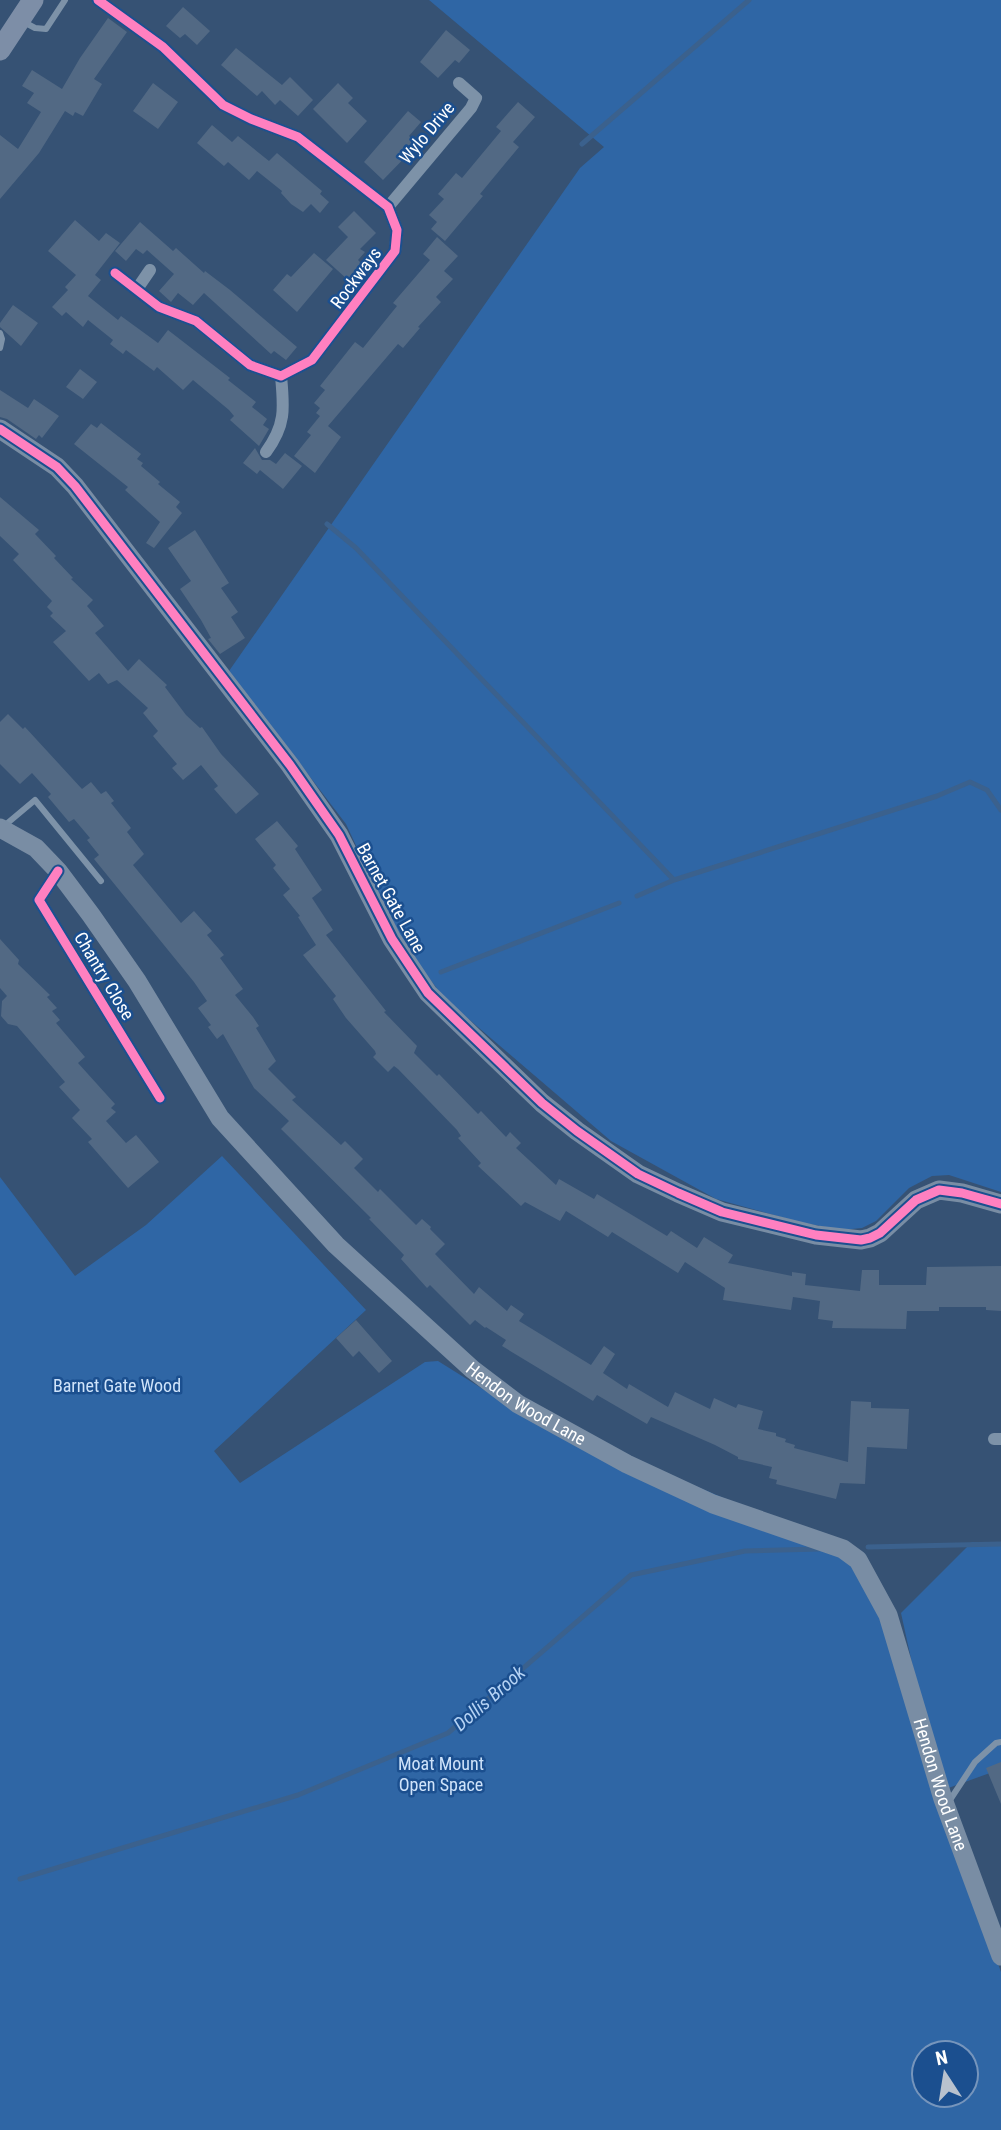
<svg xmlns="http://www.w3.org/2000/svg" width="1001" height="2130" font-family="'Roboto Condensed',sans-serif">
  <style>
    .green { fill: #2f66a5; fill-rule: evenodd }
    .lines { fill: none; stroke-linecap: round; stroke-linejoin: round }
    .stream { stroke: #3b618d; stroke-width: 5 }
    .building { fill: #526984 }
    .lane { stroke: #7d92a8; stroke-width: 6 }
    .street { stroke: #7d92a8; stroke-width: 12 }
    .secondary { stroke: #798da4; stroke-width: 19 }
    .primary { stroke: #7d8ea7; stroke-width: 21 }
    .cycleway-casing { stroke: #1b4f8f; stroke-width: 13 }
    .cycleway { stroke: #ff80c0; stroke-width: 9 }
    .labels { text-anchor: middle; stroke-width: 5; stroke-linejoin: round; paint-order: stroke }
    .street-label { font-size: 18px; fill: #fff; stroke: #1b4f8f }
    .park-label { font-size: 18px; fill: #cfe3fa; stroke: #1b4f8f }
    .water-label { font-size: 19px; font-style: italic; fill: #b5d3f5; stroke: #1b4f8f }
  </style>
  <rect width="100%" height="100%" fill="#365274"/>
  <path class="green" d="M429 0H1001V1192L949 1175 932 1176 909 1188 876 1221 862 1228 841 1230 799 1222 716 1199 611 1141 444 998 399 938 346 824 229 671 580 168 604 147Z
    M222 1156 366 1310 214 1451 240 1483 425 1362 438 1361 515 1409 843 1549 888 1615 942 1810 1001 1972V2130H0V1177L75 1276 146 1225ZM924 2053H966V2095H924Z
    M972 1542 1001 1543V1769L940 1791 901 1613Z"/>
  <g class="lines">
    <path class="stream" d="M582 144 749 0
      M327 524 356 548 674 880 937 796 970 782 987 790 1001 810
      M637 896 674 880
      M441 972 619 903
      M868 1547 1001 1544
      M20 1879 298 1795 448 1733 631 1575 745 1551 820 1549"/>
  </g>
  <path class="building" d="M183 7 210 31 197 45 185 34 180 38 166 26Z
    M108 18 127 32 94 79 102 84 83 116 75 112 73 116 65 111 39 153 0 199V135L18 149 41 112 27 103 34 93 22 86 32 70 62 89 80 58Z
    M446 30 470 50 459 63 455 60 438 78 420 62Z
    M236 48 282 85 290 77 313 100 298 116 280 100 275 105 262 91 257 96 221 65Z
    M153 83 178 102 158 129 133 111Z
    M338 83 353 98 348 103 367 121 347 143 313 109Z
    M518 102 535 117 513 142 519 147 480 194 483 196 445 241 431 229 437 222 429 215 444 199 438 194 456 173 462 178 501 131 496 127Z
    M408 111 421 122 409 136 418 144 383 180 364 162Z
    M212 125 232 142 238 136 269 161 277 153 322 191 320 194 329 202 320 213 311 204 303 212 291 204 281 193 282 191 257 171 249 180 228 162 224 166 197 143Z
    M354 211 376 233 360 249 365 252 358 260 362 264 348 280 326 260 348 237 338 227Z
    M75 220 99 241 106 233 120 243 95 275 101 280 88 296 118 320 121 316 158 343 168 330 230 378 228 380 256 402 252 407 267 419 263 425 269 429 259 446 230 420 234 416 229 410 193 380 183 390 157 367 154 371 126 350 123 354 110 344 113 340 88 320 83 327 66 312 62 316 52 307 68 290 65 287 76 275 48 251Z
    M140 222 173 251 176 248 204 273 205 271 230 290 297 347 286 360 274 351 271 354 204 293 193 305 178 293 171 302 159 291 174 274 147 250 143 254 136 249 126 261 115 251Z
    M437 237 458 256 444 271 453 279 436 297 441 302 418 327 420 328 403 348 398 344 328 426 341 437 315 473 294 456 311 435 307 432 320 416 316 413 320 408 314 403 325 390 320 386 355 342 363 348 397 306 393 303 430 260 423 254Z
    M314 253 333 269 297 312 273 290 287 274 291 277Z
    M13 305 38 323 21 346 0 327V323Z
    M80 369 97 382 83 399 66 387Z
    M0 390 28 408 34 399 59 416 42 438 39 435 36 439 7 419 0 417Z
    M101 423 141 454 137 459 143 463 141 466 160 482 158 484 180 502 176 507 182 513 154 548 146 543 160 522 125 490 128 487 74 444 91 424 97 428Z
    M255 448 262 460H270L276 464 285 453 302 466 283 489 260 470 257 474 243 463Z
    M0 497 39 530 35 534 56 556 54 558 73 578 71 579 93 600 87 606 104 626 95 633 128 671 139 659 167 685 165 687 186 715 200 728 202 727 221 754 259 794 236 814 214 789 218 786 201 765 183 780 172 768 177 764 153 736 158 731 143 713 148 708 117 680 108 684 99 673 89 681 53 642 66 631 50 616 53 613 47 607 52 601 13 560 19 554 0 536Z
    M195 530 229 583 221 588 238 612 231 617 245 638 220 654 208 639 211 638 201 620 180 589 191 581 168 548Z
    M8 714 23 729 25 727 82 789 91 782 101 794 106 791 114 801 111 803 131 828 127 832 144 854 133 865 181 923 194 911 212 931 207 935 224 955 220 958 243 989 235 995 253 1017 259 1026 256 1028 276 1061 268 1069 296 1097 292 1100 341 1145 345 1141 363 1159 354 1168 378 1192 380 1189 416 1225 422 1219 431 1227 430 1229 445 1244 435 1254 474 1294 479 1287 507 1311 511 1305 524 1314 519 1321 591 1365 604 1346 615 1354 603 1373 627 1389 629 1384 668 1407 675 1392 710 1409 714 1398 736 1408 738 1404 763 1411 758 1429 776 1433V1436L786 1439 785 1442 795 1445 794 1448 848 1462 851 1401 871 1402V1408L909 1409 907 1449 867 1447 865 1484 840 1483 836 1499 776 1484 777 1480 769 1478 772 1467 738 1459V1457L715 1445 651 1417 647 1424 597 1395 593 1401 502 1346 506 1340 486 1327 485 1328 475 1320 470 1325 430 1285 427 1288 401 1259 404 1255 369 1219 371 1218 281 1129 289 1121 254 1088 223 1034 217 1039 208 1027 211 1025 198 1008 207 1001 194 982 94 859 99 855 87 840 90 838 74 819 69 822 48 797 51 794 32 773 20 784 0 764V722Z
    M277 821 298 846 295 849 322 890 312 898 333 930 326 935 386 1011 384 1012 417 1046 414 1053 437 1076 439 1074 478 1114 481 1111 506 1137 510 1132 521 1143 516 1148 556 1185 559 1179 594 1199 597 1194 667 1236 671 1231 697 1248 704 1237 733 1255 728 1263 792 1276V1272L806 1274 805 1285 860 1291 862 1270H879V1285H926L927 1267 1001 1266V1311L986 1310V1307H939V1311H907L906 1329 832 1328 833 1321 818 1319 820 1301 793 1297 791 1310 723 1300 725 1288 685 1262 678 1273 612 1232 608 1237 566 1211 560 1221 525 1202 521 1206 478 1166 481 1163 458 1138 461 1136 457 1130 398 1069 394 1066 388 1072 373 1057 376 1054 375 1051 346 1018 333 999 336 996 303 955 316 945 298 917 300 916 283 895 290 889 273 868 276 865 255 839Z
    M0 939 19 960 18 964 50 995 47 997 57 1008 52 1011 60 1020 56 1023 85 1057 78 1063 115 1104 111 1108 116 1112 106 1121 126 1143 136 1135 159 1162 128 1188 88 1142 92 1139 72 1118 80 1110 59 1087 65 1082 17 1026 8 1024 1 1016 2 1001 7 996 0 988Z
    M356 1320 392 1361 379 1373 359 1351 353 1357 336 1338Z
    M1001 1762V1804L986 1768Z"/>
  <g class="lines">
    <path class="lane" d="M22 21 35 28 46 29 65 0
      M0 333 2 339 0 348
      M4 826 35 800 101 881
      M948 1803 975 1762 996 1743 1001 1742"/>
    <path class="street" d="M98 0 163 47 223 105 251 119 298 137 388 207 397 230 395 251 312 360 281 376 250 365 196 321 159 307 115 273
      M388 207 471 108 476 98 459 83
      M137 289 150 270
      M266 452C286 425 284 408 281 376
      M58 871 39 900 160 1098
      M994 1439H1001"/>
    <g class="secondary">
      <path d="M0 429 57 467 75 486 290 765 339 835 392 939 428 993 542 1103 577 1131 638 1174 678 1193 722 1212 816 1235 861 1240 870 1238 880 1233 916 1200 939 1190 962 1193 1001 1204"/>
      <path id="s1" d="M0 828 36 848 58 871 91 915 137 981 220 1118 336 1245 472 1369 518 1404 627 1464 713 1504 843 1549 858 1560 888 1615 943 1799 1001 1956"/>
    </g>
    <path class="primary" d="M0 50 33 0"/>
    <g class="cycleway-casing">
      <path id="cycleway" d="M98 0 163 47 223 105 251 119 298 137 388 207 397 230 395 251 312 360 281 376 250 365 196 321 159 307 115 273
        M0 429 57 467 75 486 290 765 339 835 392 939 428 993 542 1103 577 1131 638 1174 678 1193 722 1212 816 1235 861 1240 870 1238 880 1233 916 1200 939 1190 962 1193 1001 1204
        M58 871 39 900 160 1098"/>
    </g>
    <use href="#cycleway" class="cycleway"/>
  </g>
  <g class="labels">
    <g class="street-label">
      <text transform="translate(427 133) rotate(-50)" y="6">Wylo Drive</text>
      <text transform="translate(356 278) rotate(-53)" y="6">Rockways</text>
      <text transform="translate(391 898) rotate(61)" y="6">Barnet Gate Lane</text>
      <text transform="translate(104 976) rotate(59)" y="6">Chantry Close</text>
      <text dy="6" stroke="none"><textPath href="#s1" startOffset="789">Hendon Wood Lane</textPath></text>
      <text dy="6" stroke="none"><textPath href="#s1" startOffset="1398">Hendon Wood Lane</textPath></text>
    </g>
    <g class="park-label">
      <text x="117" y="1392">Barnet Gate Wood</text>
      <text x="441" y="1770">Moat Mount<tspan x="441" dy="21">Open Space</tspan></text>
    </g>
    <g class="water-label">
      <text transform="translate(489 1698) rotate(-41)" y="7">Dollis Brook</text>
    </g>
  </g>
  <g transform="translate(945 2074) rotate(348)"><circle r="33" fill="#1b4f8f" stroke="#7695bc" stroke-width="2"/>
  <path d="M0-5L12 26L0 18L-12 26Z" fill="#b9c2ce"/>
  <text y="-10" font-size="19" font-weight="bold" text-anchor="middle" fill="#ffffff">N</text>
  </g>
</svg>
